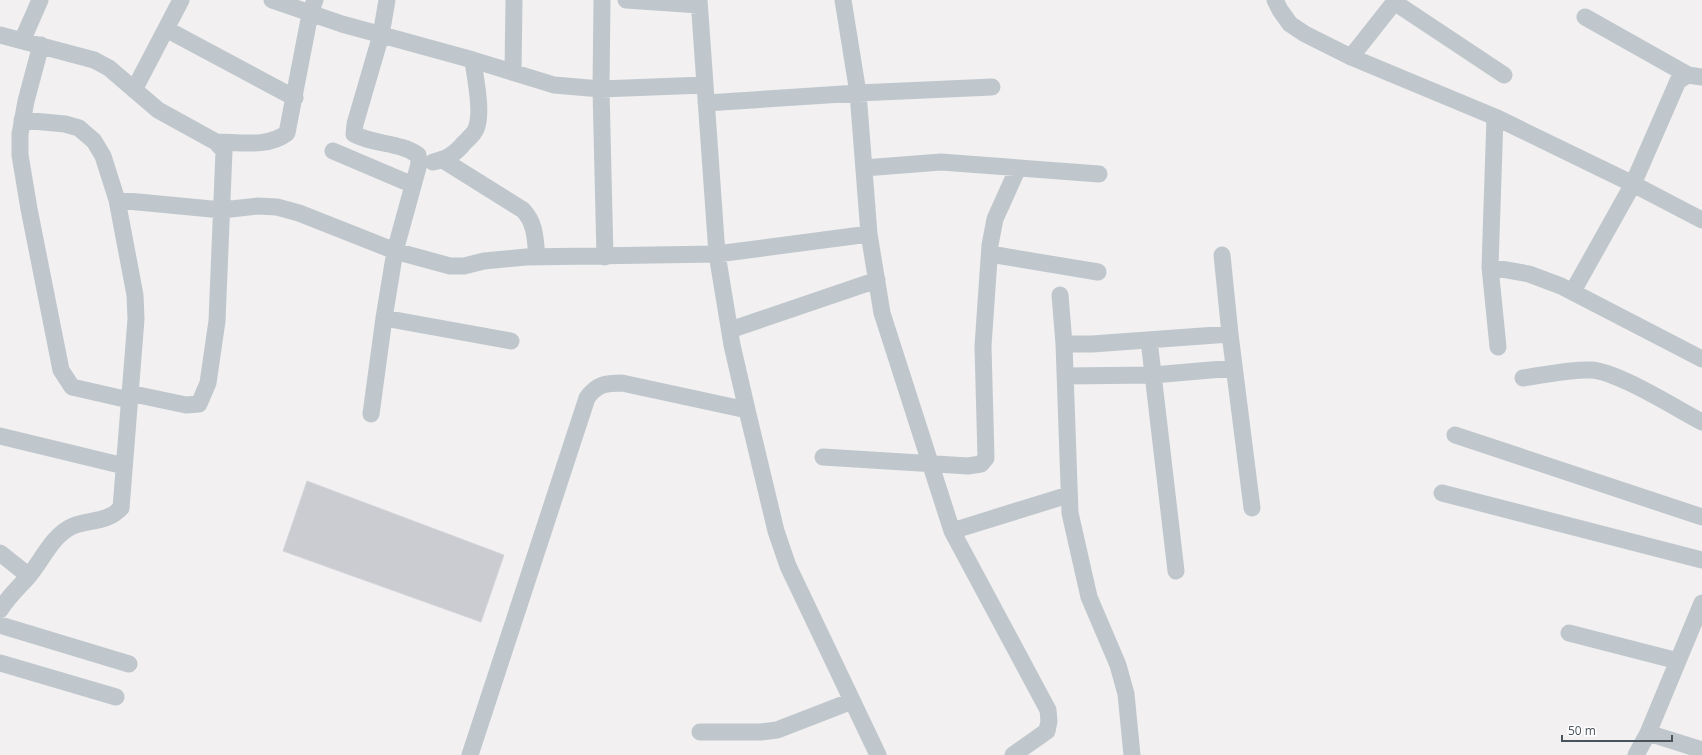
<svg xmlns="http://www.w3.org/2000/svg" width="1702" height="755" font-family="'Open Sans',sans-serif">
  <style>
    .building { fill: #caccd2; stroke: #d4d6da }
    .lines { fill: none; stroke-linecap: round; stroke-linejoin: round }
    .minor { stroke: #bfc7cd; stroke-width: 17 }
  </style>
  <rect width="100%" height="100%" fill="#f2f0f0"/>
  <path class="building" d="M307 481 504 555 481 622 283 551Z"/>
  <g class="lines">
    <path class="minor" d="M272 0 342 24 473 60 554 85 601 89 704 85
      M602 0 601 89 605 257
      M626 0 699 5
      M699 0 717 254 732 345 747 410 776 531 788 566 878 755
      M1275 0 1280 10 1290 24 1305 34 1351 57 1495 117 1633 184 1702 220
      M1394 2 1504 75
      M1585 17 1688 75
      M166 29 295 98
      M0 35 94 60 109 68 158 110 216 142 224 151 217 321 208 383 199 404 186 405 129 393
      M22 41 40 0
      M41 45 26 101 20 134V155L29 209 61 370 72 387 129 400
      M1351 57 1396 0
      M513 72 514 0
      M992 87 858 93 869 234 882 313 952 531 1048 710 1049 721 1047 731 1013 755
      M134 90 181 0
      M706 103 858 93 843 0
      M1495 117 1490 267 1498 347
      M216 142C239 142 268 148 287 133L310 14 315 0
      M333 151 413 185
      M443 160 523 210C536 224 535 239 537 257
      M433 162C447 159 455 154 464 143 468 139 474 134 476 129 483 112 475 78 473 60
      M864 168 941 162 1099 174
      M117 200 222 210 258 206 277 207 299 213 395 251 450 266H464L484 261 526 257 717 254 869 234
      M990 254 1098 272
      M1222 255 1230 334 1252 508
      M1490 267 1529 274 1561 286 1702 359
      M1573 291 1633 184 1678 81 1688 75 1702 77
      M1060 295 1064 344 1070 513 1089 597 1118 665 1126 694 1132 755
      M384 318 511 341
      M730 330 877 280
      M1149 340 1176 571
      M1064 344H1092L1230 334
      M1065 376 1153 375 1234 368
      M1523 378C1545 375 1569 369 1591 370 1617 371 1677 409 1702 422
      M371 414 384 318 395 251 419 164 418 155C400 142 374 145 354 134L355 124 381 35 387 0
      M1455 435 1702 517
      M0 436 124 466
      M823 457 968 466 981 464 986 458 983 346 990 245 995 219 1018 168
      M1442 493 1702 560
      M952 531 1068 495
      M0 553 29 576
      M0 610C8 597 18 588 28 577 42 561 52 535 73 526 90 519 107 523 121 508L136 319 135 295 117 200 103 156 94 141 79 128 65 124 22 120
      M0 625 129 664
      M1569 633 1678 661
      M0 663 116 697
      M700 732H761L777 730 852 701
      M1648 733 1702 750
      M470 755 587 398C597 384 606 383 622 383L747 410
      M1636 755 1648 733 1702 603"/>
  </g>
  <path d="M1562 735v6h110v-6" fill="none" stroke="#49535b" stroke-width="2"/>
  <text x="1568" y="735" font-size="12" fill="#49535b" stroke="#ffffff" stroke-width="3" paint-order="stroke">50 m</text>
</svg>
